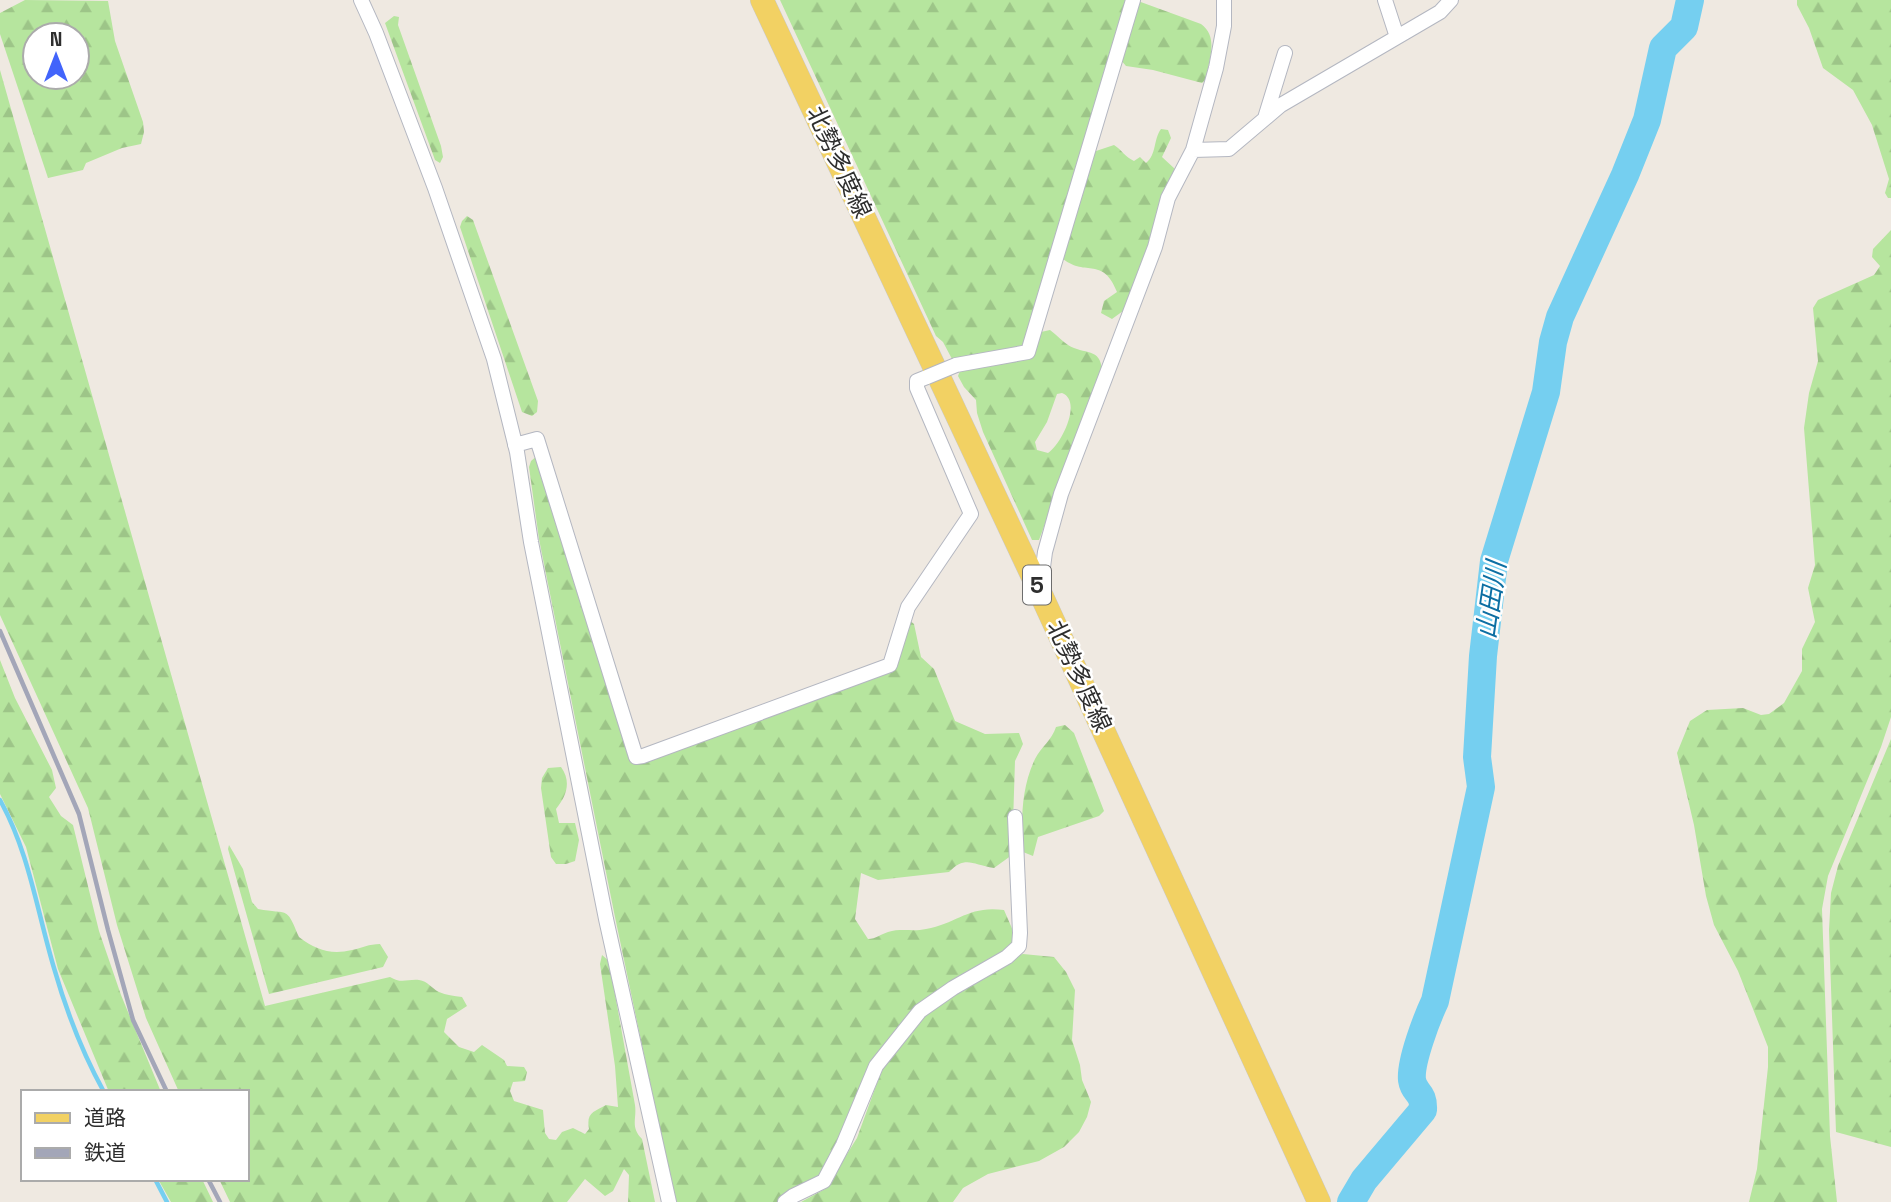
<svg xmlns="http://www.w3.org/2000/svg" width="1891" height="1202" font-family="'Space Grotesk','Noto Sans JP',sans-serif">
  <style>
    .forest { fill: url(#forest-firs); fill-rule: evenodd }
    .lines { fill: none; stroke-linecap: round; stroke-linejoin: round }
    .stream { stroke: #75cff0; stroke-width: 4.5 }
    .river { stroke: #75cff0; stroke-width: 28 }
    .minor-casing { stroke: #b4b7c1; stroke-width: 16 }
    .primary-casing { stroke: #c9c9c9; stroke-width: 24 }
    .minor { stroke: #fff; stroke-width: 14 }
    .primary { stroke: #f2d163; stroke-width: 23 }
    .rail { stroke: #a3a6b8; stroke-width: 4.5 }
    .minor-bridge-casing { stroke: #b4b7c1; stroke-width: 16; stroke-linecap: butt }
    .minor-bridge { stroke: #fff; stroke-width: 14 }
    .labels { text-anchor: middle; stroke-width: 5; stroke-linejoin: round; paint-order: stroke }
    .shield { fill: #fff; stroke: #6d6d6d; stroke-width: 2 }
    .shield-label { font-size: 23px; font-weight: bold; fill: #2e2e2e }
    .street-label { font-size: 24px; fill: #2e2e2e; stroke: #fff }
    .water-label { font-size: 26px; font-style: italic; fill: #0d6fa3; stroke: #fff }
  </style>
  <defs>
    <pattern id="forest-firs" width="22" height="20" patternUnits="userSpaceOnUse" patternTransform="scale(1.75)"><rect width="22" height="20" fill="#b6e59e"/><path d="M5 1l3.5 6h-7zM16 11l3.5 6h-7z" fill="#9dc588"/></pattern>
  </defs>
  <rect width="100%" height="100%" fill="#efe9e1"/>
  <path class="forest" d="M25 0 108 1 115 41 143 122 144 132 141 144 122 148 86 163 83 170 48 178 0 34V13ZM35 35H77V77H35Z
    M780 0H1128L1025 345 952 359 943 342 936 336Z
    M1797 0H1891V198H1888L1885 193 1889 179 1872 125 1853 90 1823 68 1809 28 1797 5Z
    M1138 1 1201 24C1219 37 1209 59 1206 79L1202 83 1153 70 1126 66 1120 59Z
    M394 16 399 17 398 25 441 146 443 157 440 163 435 160 385 23Z
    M0 70 265 1006 390 977C401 984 407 979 419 980 428 981 431 988 439 992 446 995 454 996 462 997L467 1006 447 1019 444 1032 459 1047 474 1052 482 1045 504 1060 507 1066 524 1067 527 1072 525 1081 513 1082 510 1091 514 1101 543 1110 545 1133 549 1139 556 1140 562 1132 573 1128 585 1134 589 1129C586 1112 594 1112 606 1105L618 1107 615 1066 600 964 602 955 609 961 635 1105C637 1119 630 1127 642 1139L655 1202H628L629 1175 624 1169 613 1191 605 1196 585 1179 567 1202H230L219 1179H247V1092H179L146 1018 117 925 88 808 0 615Z
    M1161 129 1168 130 1171 138 1162 157 1175 169 1162 194 1150 243 1123 311 1112 319 1101 313 1104 301 1117 292C1103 256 1086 277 1063 259L1093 152 1114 145C1122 150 1125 157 1134 161L1140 157 1146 163C1157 154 1153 140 1161 129Z
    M467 216 473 220 538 401 537 412 532 416 522 412 460 227 462 221Z
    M1891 230V717L1881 747 1828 876 1822 909 1830 1136 1837 1202H1749L1757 1169 1768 1067V1047L1738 971 1714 925 1706 896 1694 825 1677 753 1690 721 1707 710 1743 708 1761 715 1769 714 1784 703 1802 671V649L1815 622 1808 588 1815 565 1804 428 1809 393 1818 361 1813 308 1818 300 1874 275 1880 266 1872 257 1873 249Z
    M1050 330C1057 335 1062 341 1068 345 1084 355 1101 347 1102 371L1039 540H1032L983 432 977 413 976 400 964 387 958 376 961 368 1020 359 1041 332ZM1062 393C1083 401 1061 445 1048 453L1037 450 1035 442 1047 422 1057 394Z
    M538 455 634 761 893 667 909 620 914 624 921 657 934 669 955 721 985 734 1019 733 1023 744 1015 761 1012 855 994 868C972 865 966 855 949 872L878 880 861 873 855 919 868 939C876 939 881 934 888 932 901 928 914 932 926 929 958 923 969 905 1004 910L1014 933 1011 948 903 1023 817 1180 777 1202H675L615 917 539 539 529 467 531 461Z
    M0 660 15 698 52 770 56 788 49 797 61 816 73 825 99 931 121 995 161 1092H109L58 969 26 847 0 794Z
    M1065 725 1074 733 1104 811 1099 816 1038 837 1033 856 1023 852C1021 821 1021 788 1035 759 1041 747 1052 740 1056 727Z
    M1891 739V1147L1836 1132 1829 930 1831 893 1838 866Z
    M561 767C572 782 566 797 556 809L559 823H575L579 840 575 861 566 864H556L551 857 541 788 542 778 548 768Z
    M229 845 243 869 252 902 258 909C289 915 286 905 299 937 316 950 331 955 352 950 362 948 369 944 380 944L388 957 383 967 269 994 228 849Z
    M1023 954 1054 957 1066 972 1075 990 1072 1040 1080 1065 1082 1080 1091 1102 1087 1117 1079 1132 1064 1147 1039 1161 988 1174 963 1188 953 1202H801L825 1189 857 1138 885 1061 925 1015 1013 957Z
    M158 1179H202L213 1202H171Z"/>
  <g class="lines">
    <path class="stream" d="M0 800C29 852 37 911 54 968 66 1010 83 1054 104 1092
      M155 1179 167 1202"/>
    <path class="river" d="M1351 1202 1364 1180 1423 1110C1424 1091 1414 1094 1412 1080 1410 1062 1427 1018 1435 1001L1481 787 1477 757 1483 656 1494 561 1546 392 1553 342 1560 317 1625 175 1647 120 1663 48 1684 27 1690 0"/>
    <g class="minor-casing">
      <path id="minor" d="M361 0 376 33 435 188 494 359 517 452 531 542 606 919 669 1202
        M1385 0 1397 37
        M1265 118 1285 53
        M1193 150 1229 149 1281 105 1440 12 1451 0
        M956 365 1028 352 1133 0
        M515 445 537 439 636 757 643 756 890 665 908 607 971 514 917 388V381L927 377
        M1040 590 1045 552 1061 494 1155 247 1168 198 1193 150 1216 68 1224 26V0
        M785 1202 793 1196 824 1181 843 1145 876 1066 920 1011 953 988 1007 957 1019 946 1020 933 1015 817"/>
    </g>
    <g class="primary-casing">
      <path id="primary" d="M762 0 1039 590 1319 1202"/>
    </g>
    <use href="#minor" class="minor"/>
    <use href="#primary" class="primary"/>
    <path class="rail" d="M0 631 79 814 108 930 133 1020 167 1092
      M208 1179 220 1202"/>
    <g class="minor-bridge-casing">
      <path id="minor-bridge" d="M927 377 956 365"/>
    </g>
    <use href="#minor-bridge" class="minor-bridge"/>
  </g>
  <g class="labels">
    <rect class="shield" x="1023" y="565.5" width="28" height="39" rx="5"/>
    <g class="shield-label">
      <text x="1037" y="593">5</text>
    </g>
    <g class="street-label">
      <text transform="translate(839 162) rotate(65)" y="8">北勢多度線</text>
      <text transform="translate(1079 676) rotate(65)" y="8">北勢多度線</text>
    </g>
    <g class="water-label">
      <text transform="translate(1491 600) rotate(-82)" y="9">山田川</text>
    </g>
  </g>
  <rect x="21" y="1090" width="228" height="91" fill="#ffffff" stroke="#ababab" stroke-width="2"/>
  <rect x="35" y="1113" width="35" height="10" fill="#f2d163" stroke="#ababab" stroke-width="2"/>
  <text x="84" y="1125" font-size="21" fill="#2e2e2e">道路</text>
  <rect x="35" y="1148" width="35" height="10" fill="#a3a6b8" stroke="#ababab" stroke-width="2"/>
  <text x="84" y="1160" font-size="21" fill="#2e2e2e">鉄道</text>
  <g transform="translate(56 56)"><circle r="33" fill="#ffffff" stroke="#ababab" stroke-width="2"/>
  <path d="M0-5L12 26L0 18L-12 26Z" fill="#4264fb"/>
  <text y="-10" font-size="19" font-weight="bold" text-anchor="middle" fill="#2e2e2e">N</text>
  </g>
</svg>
